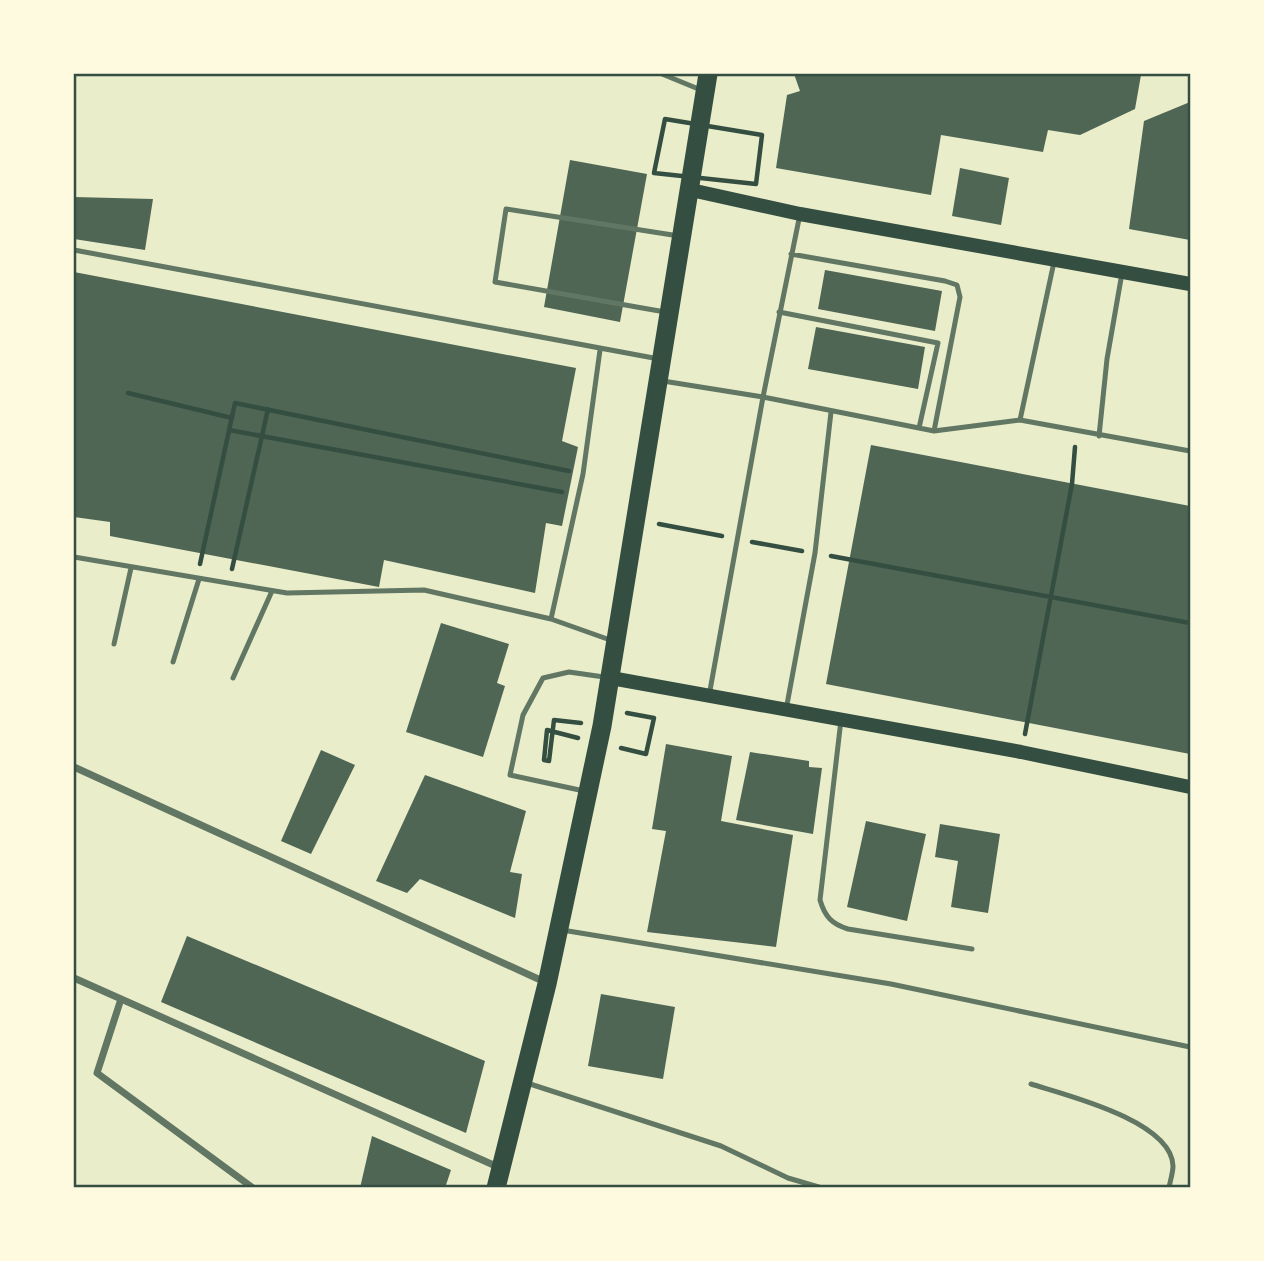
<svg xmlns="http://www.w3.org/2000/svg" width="1264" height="1261" font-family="'Varela Round',sans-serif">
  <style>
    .building { fill: #4f6655 }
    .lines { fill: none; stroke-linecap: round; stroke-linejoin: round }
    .path { stroke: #344e41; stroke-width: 4.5 }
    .service { stroke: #617663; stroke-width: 5 }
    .minor { stroke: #617663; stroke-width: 7 }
    .secondary { stroke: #344e41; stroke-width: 14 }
    .trunk { stroke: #344e41; stroke-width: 19 }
    .neatline { fill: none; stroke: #344e41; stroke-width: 2.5 }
  </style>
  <rect width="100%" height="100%" fill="#e9edc9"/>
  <path class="building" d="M794 74H1133L1141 75 1135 109 1080 135 1048 130 1043 152 941 135 931 195 776 168 787 95 800 91Z
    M1190 102V240L1129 229 1144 121Z
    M570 160 647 174 620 322 544 307Z
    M960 168 1009 178 1001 225 952 216Z
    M74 197 153 199 145 250 74 239Z
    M825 270 942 291 935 331 818 309Z
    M74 272 576 368 562 441 578 447 562 526 546 523 535 593 384 560 379 587 110 536V522L74 517Z
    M816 327 925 347 918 389 808 369Z
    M871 445 1190 506V754L826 684Z
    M441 623 509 644 497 683 505 686 483 757 406 732Z
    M666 744 732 756 721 821 793 835 776 947 647 932 666 831 652 829Z
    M321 750 355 765 311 854 281 841Z
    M750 752 809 761V767L822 768 813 834 736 820Z
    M425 775 526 811 510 872 522 874 515 918 420 879 407 893 376 881Z
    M866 821 926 834 907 921 847 907Z
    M940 824 1000 834 988 913 951 907 958 861 935 857Z
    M187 936 485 1061 466 1133 161 1002Z
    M601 994 675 1007 663 1079 588 1066Z
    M372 1136 451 1170 445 1188H360Z"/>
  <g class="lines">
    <path class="path" d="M665 119 762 135 756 184 654 173Z
      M128 393 232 418
      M229 430 562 492
      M659 524 722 536
      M752 542 802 551
      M831 556 1190 623
      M200 564 235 403 569 471
      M232 569 268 409
      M1025 734 1072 484 1075 447
      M621 748 646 754 654 718 627 713
      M549 761 544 760 547 730 578 738
      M549 761 554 720 581 723"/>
    <path class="service" d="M662 74 701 90
      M74 250 659 359
      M791 254 945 281 957 285 960 297 934 431
      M665 312 495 282 506 209 679 236
      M779 312 938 343 919 428
      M663 381 763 397 934 431 1020 420 1190 451
      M1020 420 1054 262
      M1099 436 1107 359 1122 273
      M74 557 287 593 424 590 551 619 613 641
      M551 619 583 474 600 350
      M114 644 131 568
      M173 662 199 579
      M233 678 272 591
      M709 696 763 397 800 214
      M786 710 815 553 831 412
      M841 720 820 900C825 917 832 924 848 929L972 949
      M584 791 510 775 523 715 543 678 569 672 604 677
      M562 930 891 984 1190 1047
      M527 1083 721 1146 788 1178 822 1188
      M1031 1084C1066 1095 1172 1121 1173 1166 1173 1173 1170 1181 1169 1188"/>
    <path class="minor" d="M74 767 547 983
      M74 978 498 1167
      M121 999 97 1073 253 1188"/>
    <path class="secondary" d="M691 190 800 214 1190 284
      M611 678 1021 752 1190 787"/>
    <path class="trunk" d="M496 1188 547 984 602 726 708 74"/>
  </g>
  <rect width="1264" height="1261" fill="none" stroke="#fefae0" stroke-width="150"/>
  <rect x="75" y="75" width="1114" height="1111" class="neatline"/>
</svg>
